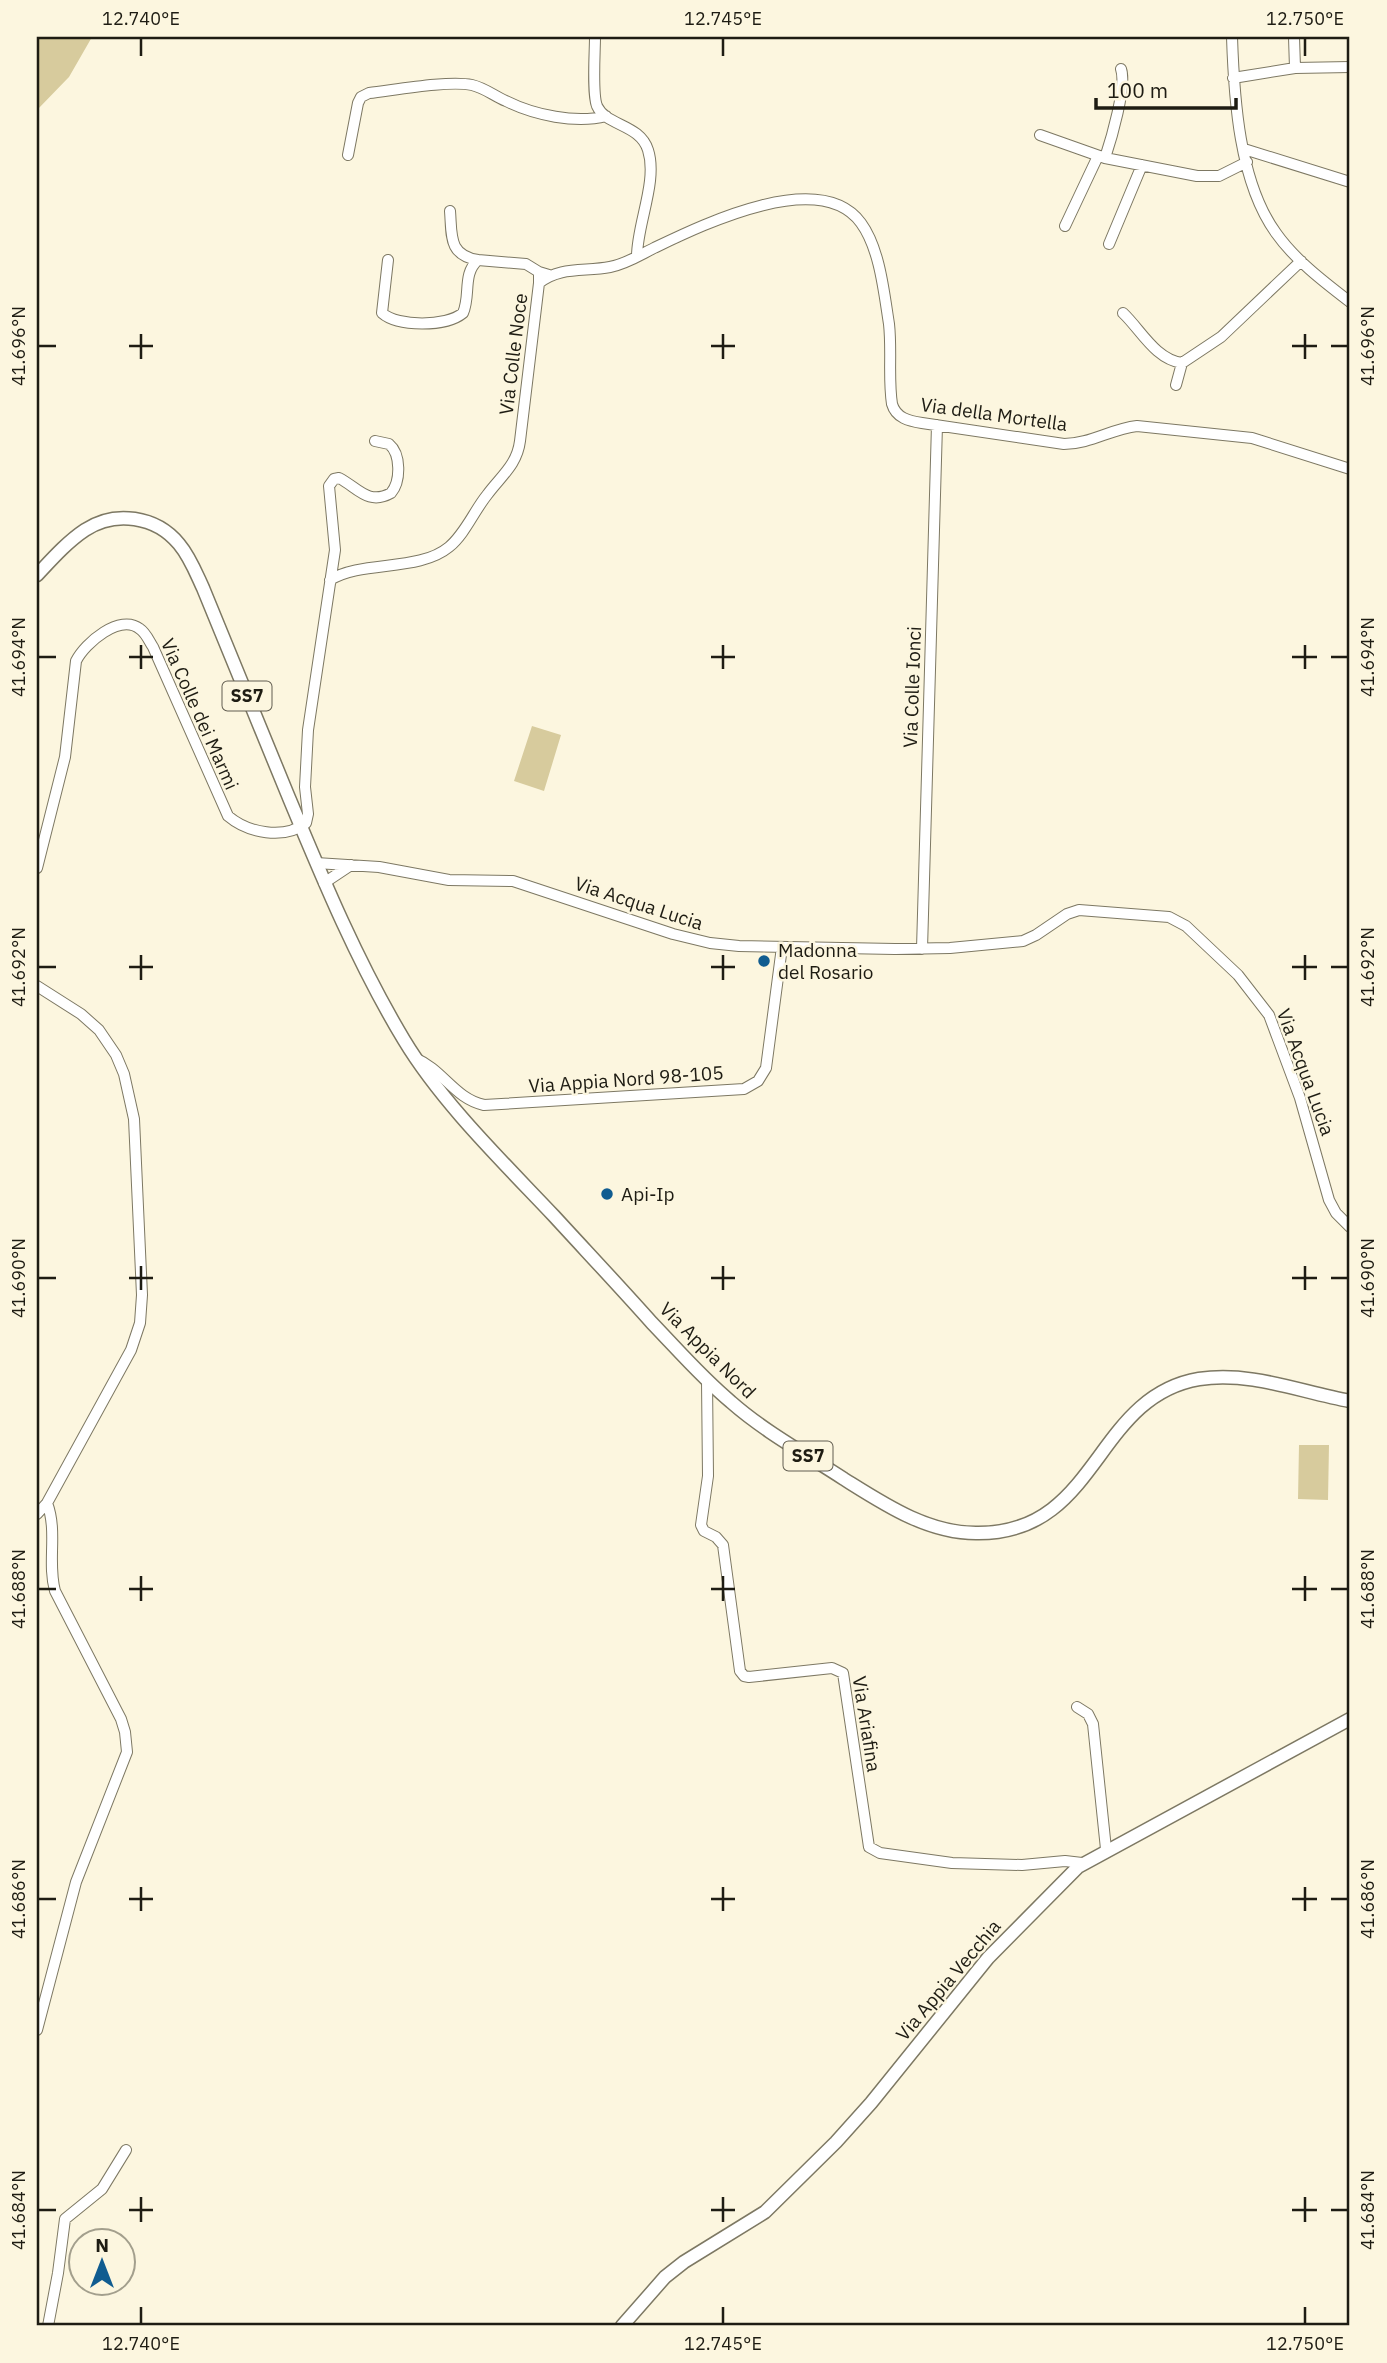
<svg xmlns="http://www.w3.org/2000/svg" width="1387" height="2363" font-family="'IBM Plex Sans',sans-serif">
  <style>
    .green { fill: #d7cb9d }
    .lines { fill: none; stroke-linecap: round; stroke-linejoin: round }
    .minor-casing { stroke: #7d7863; stroke-width: 12 }
    .major-casing { stroke: #7d7863; stroke-width: 15 }
    .minor { stroke: #fff; stroke-width: 10 }
    .major { stroke: #fff; stroke-width: 12 }
    .ticks { fill: none; stroke: #1e1c13; stroke-width: 2.5 }
    .poi-dot { fill: #105c90; stroke: #fcf6df; stroke-width: 2.5 }
    .labels { text-anchor: middle; stroke-width: 5; stroke-linejoin: round; paint-order: stroke }
    .shield { fill: #fcf6df; stroke: #615d50; stroke-width: 2 }
    .shield-label { font-size: 18px; font-weight: bold; fill: #1e1c13 }
    .street-label { font-size: 19px; fill: #1e1c13; stroke: #fcf6df }
    .poi-label { font-size: 19px; fill: #1e1c13; stroke: #fcf6df; text-anchor: start }
    .neatline { fill: none; stroke: #1e1c13; stroke-width: 2.5 }
    .ticks-label { font-size: 18px; text-anchor: middle; fill: #1e1c13 }
  </style>
  <rect width="100%" height="100%" fill="#fcf6df"/>
  <path class="green" d="M37 37H92L69 77 37 110Z
    M532 726 561 735 544 791 514 781Z
    M1299 1445H1329L1328 1500 1298 1499Z"/>
  <g class="lines">
    <g class="minor-casing">
      <path id="minor" d="M595 37C595 52 592 94 597 106 606 126 640 124 648 150 658 181 637 224 637 256
        M1232 37C1234 98 1239 182 1276 233 1295 260 1324 282 1350 302
        M1295 68 1350 67
        M1233 78 1295 68 1294 37
        M1040 135 1105 158 1197 176H1219L1247 162
        M1244 149 1350 182
        M348 155 358 103 361 97 369 93C395 90 449 80 472 85 485 88 494 96 506 101 534 115 576 124 606 116
        M1105 158C1111 140 1127 86 1121 69
        M450 211C452 235 448 255 478 260
        M1065 226 1098 156
        M1109 244 1142 165
        M388 260 382 313C398 327 446 327 463 313 471 295 462 274 478 260L526 264 539 272
        M539 283C560 266 585 272 610 267 626 264 640 255 654 248 702 225 820 167 861 223 880 249 884 293 889 324 892 351 888 378 892 404 896 418 909 421 922 423L1064 444C1090 444 1111 429 1137 426L1252 438 1350 469
        M1123 313C1141 330 1155 359 1182 363
        M1176 385 1182 363 1221 337 1301 261
        M330 580C362 560 419 572 449 547 465 534 474 511 487 495 501 476 517 465 520 441L539 283V272L549 275
        M316 863 379 867 449 880 513 881 673 934 710 943 739 946 895 949 950 948 1023 941 1036 935 1067 914 1079 910 1169 917 1186 926 1238 975 1269 1015 1300 1098 1329 1200 1336 1213 1350 1227
        M37 868 65 757 76 661C85 643 120 613 140 629 146 633 149 641 153 647L228 816C248 833 284 840 306 823L308 814 305 787 308 730 335 550 329 486 334 479 339 478C357 487 368 506 391 493 401 481 401 454 389 444L375 441
        M324 883 351 865
        M922 949 937 425
        M37 986 81 1014 99 1030 116 1055 124 1074 134 1119 142 1295 140 1323 131 1350 47 1503 37 1514
        M415 1058C443 1070 455 1099 484 1105L744 1089 758 1081 766 1068 782 947
        M707 1381 708 1476 701 1525 704 1531 716 1537 723 1545 740 1671 744 1676 749 1677 832 1668 843 1673 869 1847 880 1853 952 1863 1022 1865 1065 1861 1082 1863
        M1077 1707 1088 1714 1093 1724 1106 1849
        M37 2030 76 1882 127 1752 125 1732 121 1719 55 1591C47 1562 58 1532 47 1503
        M48 2326 58 2273 65 2219 102 2189 126 2150"/>
    </g>
    <g class="major-casing">
      <path id="major" d="M37 575C52 559 67 542 85 530 115 510 156 516 179 544 190 557 196 573 203 588 231 656 259 725 287 793 322 877 357 962 404 1040 442 1103 504 1163 554 1216 587 1252 620 1287 652 1323 678 1350 702 1378 731 1402 765 1432 806 1454 844 1479 884 1504 927 1533 976 1533 1099 1535 1093 1397 1199 1379 1251 1371 1300 1392 1350 1401
        M622 2326 665 2277 684 2262 765 2212 836 2142 871 2103 988 1958 1078 1867 1350 1719"/>
    </g>
    <use href="#minor" class="minor"/>
    <use href="#major" class="major"/>
  </g>
  <path class="ticks" d="M141 38V56M723 38V56M1305 38V56M141 334V359M723 334V359M1305 334V359M38 346H56M129 346H153M711 346H735M1292 346H1317M1331 346H1348M141 645V669M723 645V669M1305 645V669M38 657H56M129 657H153M711 657H735M1292 657H1317M1331 657H1348M141 955V980M723 955V980M1305 955V980M38 967H56M129 967H153M711 967H735M1292 967H1317M1331 967H1348M141 1266V1290M723 1266V1290M1305 1266V1290M38 1278H56M129 1278H153M711 1278H735M1292 1278H1317M1331 1278H1348M141 1576V1601M723 1576V1601M1305 1576V1601M38 1589H56M129 1589H153M711 1589H735M1292 1589H1317M1331 1589H1348M141 1887V1911M723 1887V1911M1305 1887V1911M38 1899H56M129 1899H153M711 1899H735M1292 1899H1317M1331 1899H1348M141 2197V2222M723 2197V2222M1305 2197V2222M38 2210H56M129 2210H153M711 2210H735M1292 2210H1317M1331 2210H1348M141 2307V2324M723 2307V2324M1305 2307V2324"/>
  <g class="poi-dot">
    <circle cx="764" cy="961" r="7"/>
    <circle cx="607" cy="1194" r="7"/>
  </g>
  <g class="labels">
    <g class="shield">
      <rect x="222.5" y="681.5" width="49" height="29" rx="5"/>
      <rect x="783.5" y="1441.5" width="49" height="29" rx="5"/>
    </g>
    <g class="shield-label">
      <text x="247" y="702">SS7</text>
      <text x="808" y="1462">SS7</text>
    </g>
    <g class="street-label">
      <text transform="translate(513 354) rotate(-83)" y="7">Via Colle Noce</text>
      <text transform="translate(994 414) rotate(8)" y="7">Via della Mortella</text>
      <text transform="translate(912 687) rotate(-88)" y="7">Via Colle Ionci</text>
      <text transform="translate(200 714) rotate(66)" y="7">Via Colle dei Marmi</text>
      <text transform="translate(639 903) rotate(18)" y="7">Via Acqua Lucia</text>
      <text transform="translate(1306 1072) rotate(70)" y="7">Via Acqua Lucia</text>
      <text transform="translate(626 1079) rotate(-4)" y="7">Via Appia Nord 98-105</text>
      <text transform="translate(708 1350) rotate(45)" y="7">Via Appia Nord</text>
      <text transform="translate(867 1724) rotate(81)" y="7">Via Ariafina</text>
      <text transform="translate(948 1980) rotate(-50)" y="7">Via Appia Vecchia</text>
    </g>
    <g class="poi-label">
      <text x="778" y="957">Madonna<tspan x="778" dy="22">del Rosario</tspan></text>
      <text x="621" y="1201">Api-Ip</text>
    </g>
  </g>
  <rect width="1387" height="2363" fill="none" stroke="#fcf6df" stroke-width="77"/>
  <g transform="translate(102 2262)"><circle r="33" fill="#fcf6df" stroke="#a39f8d" stroke-width="2"/>
  <path d="M0-5L12 26L0 18L-12 26Z" fill="#105c90"/>
  <text y="-10" font-size="19" font-weight="bold" text-anchor="middle" fill="#1e1c13">N</text>
  </g>
  <path d="M1096 98v10h140v-10" fill="none" stroke="#1e1c13" stroke-width="3.5"/>
  <text x="1107" y="98" font-size="21" fill="#1e1c13" stroke="#fcf6df" stroke-width="5" paint-order="stroke">100 m</text>
  <rect x="38" y="38" width="1310" height="2286" class="neatline"/>
  <g class="ticks-label">
    <text x="141" y="25">12.740°E</text>
    <text x="723" y="25">12.745°E</text>
    <text x="1305" y="25">12.750°E</text>
    <text transform="translate(19 346) rotate(-90)" y="6">41.696°N</text>
    <text transform="translate(1368 346) rotate(-90)" y="6">41.696°N</text>
    <text transform="translate(19 657) rotate(-90)" y="6">41.694°N</text>
    <text transform="translate(1368 657) rotate(-90)" y="6">41.694°N</text>
    <text transform="translate(19 967) rotate(-90)" y="6">41.692°N</text>
    <text transform="translate(1368 967) rotate(-90)" y="6">41.692°N</text>
    <text transform="translate(19 1278) rotate(-90)" y="6">41.690°N</text>
    <text transform="translate(1368 1278) rotate(-90)" y="6">41.690°N</text>
    <text transform="translate(19 1589) rotate(-90)" y="6">41.688°N</text>
    <text transform="translate(1368 1589) rotate(-90)" y="6">41.688°N</text>
    <text transform="translate(19 1899) rotate(-90)" y="6">41.686°N</text>
    <text transform="translate(1368 1899) rotate(-90)" y="6">41.686°N</text>
    <text transform="translate(19 2210) rotate(-90)" y="6">41.684°N</text>
    <text transform="translate(1368 2210) rotate(-90)" y="6">41.684°N</text>
    <text x="141" y="2350">12.740°E</text>
    <text x="723" y="2350">12.745°E</text>
    <text x="1305" y="2350">12.750°E</text>
  </g>
</svg>
